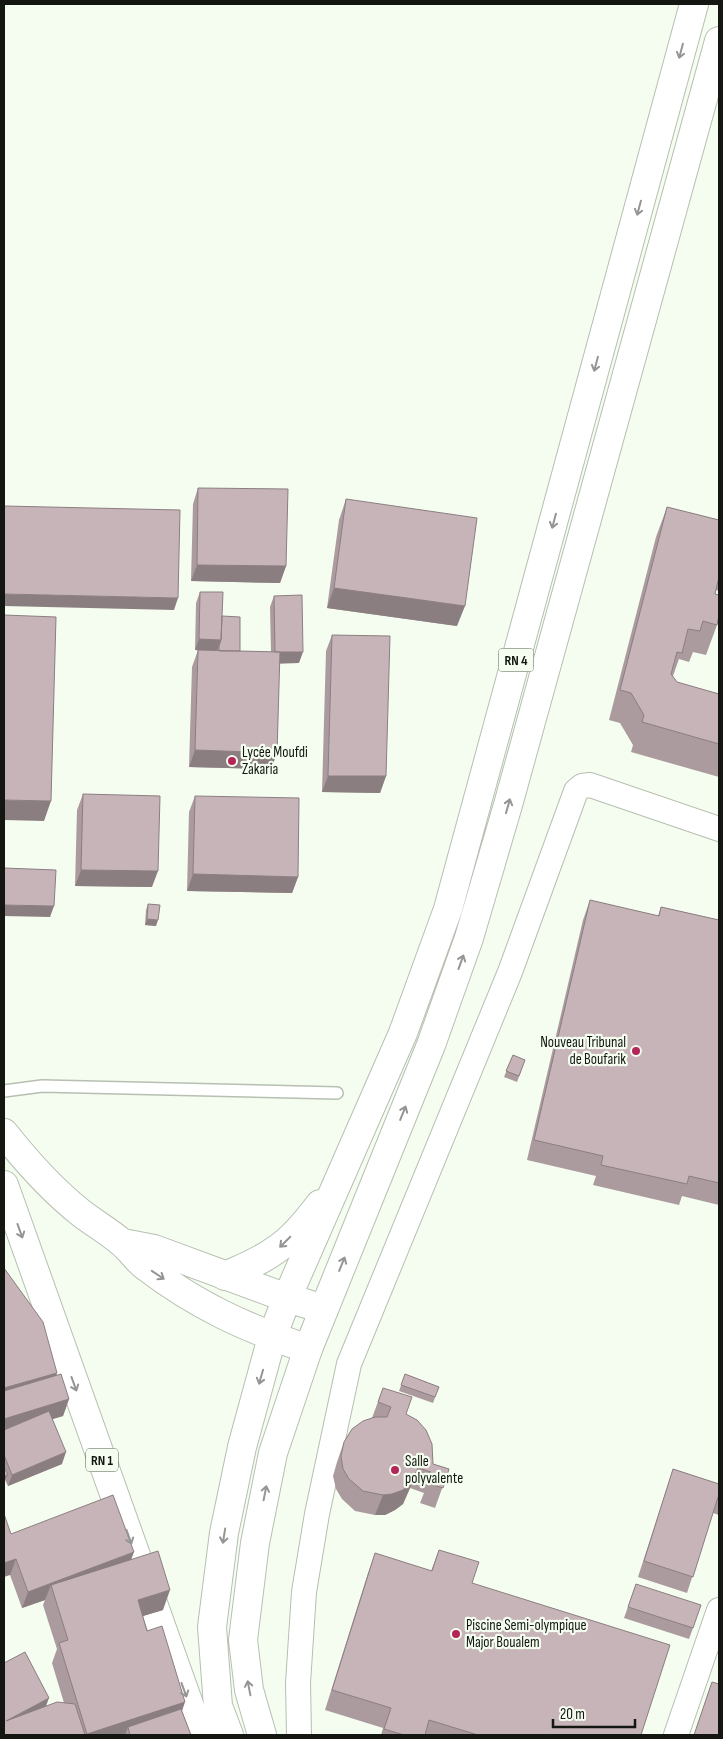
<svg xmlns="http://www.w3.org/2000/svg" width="723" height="1739" font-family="'Sofia Sans Condensed',sans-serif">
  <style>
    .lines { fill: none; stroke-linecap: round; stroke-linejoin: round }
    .service-casing { stroke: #b6bfb2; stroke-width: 14 }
    .minor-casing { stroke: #b6bfb2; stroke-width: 26 }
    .primary-casing { stroke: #b6bfb2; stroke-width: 30 }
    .trunk-casing { stroke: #b6bfb2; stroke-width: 30 }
    .service { stroke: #fff; stroke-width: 11 }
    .minor { stroke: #fff; stroke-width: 24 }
    .primary { stroke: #fff; stroke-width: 28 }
    .trunk { stroke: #fff; stroke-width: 28 }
    .wall { fill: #ab9b9e }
    .shaded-wall { fill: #8b7e81 }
    .building { fill: #c7b4b8; stroke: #8b7e81 }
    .oneway { stroke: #959694 }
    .poi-dot { fill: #b42558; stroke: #f4fdef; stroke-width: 2 }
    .labels { text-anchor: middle; stroke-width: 4.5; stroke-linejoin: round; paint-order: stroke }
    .shield { fill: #f4fdef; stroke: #565b54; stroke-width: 1 }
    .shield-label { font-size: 14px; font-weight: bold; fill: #131611 }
    .poi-label { font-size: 15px; fill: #131611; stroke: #f4fdef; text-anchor: start }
  </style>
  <rect width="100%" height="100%" fill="#f4fdef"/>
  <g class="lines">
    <g class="service-casing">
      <path id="service" d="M4 1091 42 1086 337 1093"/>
    </g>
    <g class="minor-casing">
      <path id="minor" d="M299 1735 298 1683 304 1592 317 1514 349 1364 510 972 576 791 582 786 590 785 719 829
        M676 1735 719 1610"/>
    </g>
    <g class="primary-casing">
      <path id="primary" d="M4 1133C27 1162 52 1190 81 1213 94 1223 108 1231 121 1242 130 1249 136 1259 145 1266 197 1306 246 1328 308 1349
        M4 1185 200 1735
        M123 1243 154 1249 287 1298 324 1309"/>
    </g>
    <g class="trunk-casing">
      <path id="trunk" d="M225 1276C243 1268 261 1261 277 1249 294 1238 308 1220 320 1204
        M229 1735 218 1706 212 1627 224 1533 242 1447 272 1337 287 1298 403 1033 448 909 694 4
        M262 1735 249 1690 243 1640 255 1543 273 1453 308 1349 431 1045 469 938 508 805 719 41"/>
    </g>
    <use href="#service" class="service"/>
    <use href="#minor" class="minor"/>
    <use href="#primary" class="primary"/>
    <use href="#trunk" class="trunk"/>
  </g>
  <path class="wall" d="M198 488 286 566 280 583 191 581 193 504Z
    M346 499 457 626 327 608 339 520Z
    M667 507 719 520V591L716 590 715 594 717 625 706 655 693 652 689 662 679 659 673 676 677 682 719 694V777L631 752 633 745 620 723 609 720 656 537Z
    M200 592 222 616 240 651 271 652 270 607 274 596 299 663H279L277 753 271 769 189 767 192 667 198 650 215 651 195 650 196 603Z
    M332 635 386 776 380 793 322 792 326 651Z
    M83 794 152 887 75 886 77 810Z
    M195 796 298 877 292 893 187 891 189 812Z
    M590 900 658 916 661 907 719 920V1205L682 1196 679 1205 593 1185 596 1176 527 1160 583 920Z
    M148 904 156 926 145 925 146 910Z
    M513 1055 525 1060 517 1082 504 1077Z
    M4 1268 56 1376 69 1399 63 1416 52 1419 62 1464 8 1486 5 1480 4 1481Z
    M405 1374 439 1387 433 1403 399 1391Z
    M383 1388 406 1414 433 1464 449 1469 435 1508 420 1503 424 1493 410 1488 403 1504 395 1510 385 1515H375L355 1511 342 1499 336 1489 333 1476 337 1462 344 1442 372 1418Z
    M673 1469 719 1484V1515L713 1513 687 1593 638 1577Z
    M11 1534 132 1559 163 1610 143 1616 147 1631 182 1711 191 1735H4L46 1706 64 1703 52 1663 57 1649 43 1605 45 1600 22 1608 10 1575Z
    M439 1550 472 1583 641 1735H381L383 1728 325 1710 368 1573 375 1553 431 1571Z
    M636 1584 693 1628 689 1639 624 1618Z
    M712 1682 719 1735H694L703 1708Z"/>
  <path class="shaded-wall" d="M197 565 286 566 280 583 191 581Z
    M334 588 465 606 457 626 327 608Z
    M4 594 178 598 174 610 4 606Z
    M199 639 221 640 217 651 195 650Z
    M275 652H303L299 663 271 664Z
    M195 750 277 753 271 769 189 767Z
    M328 776H386L380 793 322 792Z
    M4 800 51 801 44 821 4 820Z
    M81 870 158 871 152 887 75 886Z
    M193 874 298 877 292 893 187 891Z
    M4 905 54 906 50 917 4 916Z
    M147 919 158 920 156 926 145 925Z
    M57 1373 51 1389 4 1402V1388Z
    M69 1399 63 1416 4 1434V1419Z
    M66 1452 62 1464 8 1486 12 1475Z
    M418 1468 410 1488 403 1504 395 1510 385 1515H375L383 1495Z
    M8 1474 5 1480 4 1481V1477Z
    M134 1552 128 1568 51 1585 45 1600 22 1608 28 1592Z
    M16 1559 10 1575 4 1577V1563Z
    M170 1590 163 1610 130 1620 138 1600Z
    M49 1698 43 1714 6 1721Z
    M185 1702 178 1723 128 1727 125 1735H87V1734Z"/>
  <path class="building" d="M198 488 288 489 286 566 197 565Z
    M346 499 477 518 465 606 334 588Z
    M4 506 180 510 178 598 4 594Z
    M667 507 719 520V577L715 594 719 595V615L717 625 703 621 700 631 688 629 682 653 677 652 671 674 677 682 719 694V744L642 722 644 715 631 693 620 690Z
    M200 592H223L221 640 199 639Z
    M302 595 303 652H275L274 596Z
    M4 615 56 617 51 801 4 800Z
    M222 616 240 617V651H219V646L221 640Z
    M332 635 390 636 386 776H328Z
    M198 650 280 652 277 753 195 750Z
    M83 794 160 796 158 871 81 870Z
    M195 796 299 798 298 877 193 874Z
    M4 868 56 870 54 906 4 905Z
    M590 900 659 916 661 907 719 920V1183L689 1176 687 1184 601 1165 603 1156 534 1140Z
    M148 904 160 905 158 920 147 919Z
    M513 1055 525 1060 519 1076 506 1071Z
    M4 1268 43 1322 57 1373 4 1388Z
    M61 1374 69 1399 4 1419V1391Z
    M405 1374 439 1387 435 1397 401 1385Z
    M383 1388 412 1397 406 1414 417 1420 426 1430 432 1444 433 1464 449 1469 443 1488 427 1483 431 1472 418 1468 410 1484 403 1490 392 1494 383 1495 363 1491 349 1479 343 1469 341 1456 344 1442 352 1429 363 1421 375 1417H387L391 1407 378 1402Z
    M49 1411 66 1452 12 1475 4 1455V1430Z
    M4 1468 8 1474 4 1477Z
    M673 1469 719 1484V1497H718L693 1577 644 1561Z
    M113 1495 134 1552 28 1592 16 1559 4 1563V1514L11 1534Z
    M439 1550 479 1562 472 1583 670 1645 641 1735H478L429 1720 425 1735H404L384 1729 391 1708 332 1690 375 1553 432 1571Z
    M158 1551 170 1590 138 1600 147 1631 162 1626 185 1702 87 1734 59 1643 68 1640 51 1585Z
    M636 1584 701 1605 693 1628 628 1607Z
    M25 1652 49 1698 6 1721 57 1702 75 1704 85 1735H4V1663Z
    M712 1682 719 1684V1735H694Z
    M181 1709 191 1735H130L128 1727Z"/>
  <defs><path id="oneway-shaft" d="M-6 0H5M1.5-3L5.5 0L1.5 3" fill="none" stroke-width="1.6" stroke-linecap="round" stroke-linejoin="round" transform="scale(1.25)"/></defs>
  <g class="oneway">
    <use href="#oneway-shaft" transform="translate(681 51) rotate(105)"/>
    <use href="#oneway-shaft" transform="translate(639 208) rotate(105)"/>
    <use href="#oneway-shaft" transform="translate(596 364) rotate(105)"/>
    <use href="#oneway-shaft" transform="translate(554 521) rotate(105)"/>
    <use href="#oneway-shaft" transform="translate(508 806) rotate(-74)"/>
    <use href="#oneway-shaft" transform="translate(461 962) rotate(-70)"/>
    <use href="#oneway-shaft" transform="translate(403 1113) rotate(-68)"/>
    <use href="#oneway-shaft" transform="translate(20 1231) rotate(70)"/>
    <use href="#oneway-shaft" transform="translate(285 1242) rotate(135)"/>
    <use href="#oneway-shaft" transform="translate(342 1264) rotate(-68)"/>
    <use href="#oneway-shaft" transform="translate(158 1275) rotate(34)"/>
    <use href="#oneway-shaft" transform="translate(261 1377) rotate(106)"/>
    <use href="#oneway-shaft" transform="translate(74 1384) rotate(70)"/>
    <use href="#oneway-shaft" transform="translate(265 1493) rotate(-79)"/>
    <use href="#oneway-shaft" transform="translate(224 1536) rotate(99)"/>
    <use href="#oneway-shaft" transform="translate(129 1537) rotate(70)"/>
    <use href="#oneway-shaft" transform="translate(249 1688) rotate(-101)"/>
    <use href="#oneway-shaft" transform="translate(184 1690) rotate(70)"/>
  </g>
  <g class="poi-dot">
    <circle cx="232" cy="761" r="5"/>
    <circle cx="636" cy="1051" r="5"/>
    <circle cx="395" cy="1470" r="5"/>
    <circle cx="456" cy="1634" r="5"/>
  </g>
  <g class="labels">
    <g class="shield">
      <rect x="498.5" y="648.5" width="35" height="23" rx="4"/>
      <rect x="86" y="1448.5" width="32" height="23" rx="4"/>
    </g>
    <g class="shield-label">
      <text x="516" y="665">RN 4</text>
      <text x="102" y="1465">RN 1</text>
    </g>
    <g class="poi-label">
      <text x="242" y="757">Lycée Moufdi<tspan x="242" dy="17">Zakaria</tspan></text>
      <text x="626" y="1047" text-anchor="end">Nouveau Tribunal<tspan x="626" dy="17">de Boufarik</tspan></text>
      <text x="405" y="1466">Salle<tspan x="405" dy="17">polyvalente</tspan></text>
      <text x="466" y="1630">Piscine Semi-olympique<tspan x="466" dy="17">Major Boualem</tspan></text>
    </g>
  </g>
  <rect width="723" height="1739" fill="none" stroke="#131611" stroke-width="10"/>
  <path d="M553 1719v8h82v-8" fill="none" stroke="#131611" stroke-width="2.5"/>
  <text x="560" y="1719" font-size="15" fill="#131611" stroke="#f4fdef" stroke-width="4" paint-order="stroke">20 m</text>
</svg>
